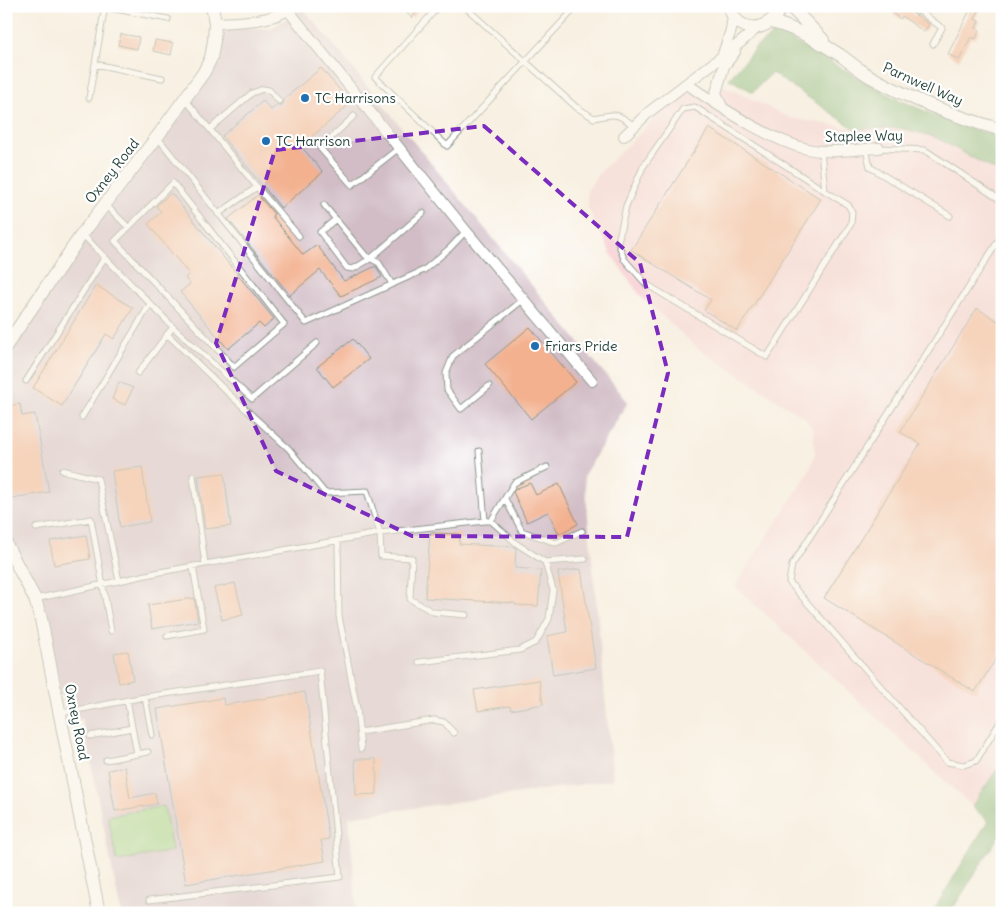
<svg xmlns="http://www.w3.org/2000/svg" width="1008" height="919" font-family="Delius,sans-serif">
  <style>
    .built { fill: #f7cfd2 }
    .industrial { fill: #d2bdc6 }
    .green { fill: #a0d586; stroke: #60895d }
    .forest { fill: #80b673; stroke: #507a54 }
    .building { fill: #f3b18f }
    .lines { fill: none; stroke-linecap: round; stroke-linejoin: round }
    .service-casing { stroke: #8c968b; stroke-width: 7 }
    .minor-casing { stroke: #8c968b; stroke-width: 12 }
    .tertiary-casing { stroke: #8c968b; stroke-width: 14 }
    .service { stroke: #fff; stroke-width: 5 }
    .minor { stroke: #fff; stroke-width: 10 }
    .tertiary { stroke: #fff; stroke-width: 12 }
    .marked { fill: none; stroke: #7b2cbf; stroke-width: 4; stroke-dasharray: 10 6; stroke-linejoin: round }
    .poi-dot { fill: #1f6fb2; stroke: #fff; stroke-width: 2 }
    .labels { text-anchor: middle; stroke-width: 4.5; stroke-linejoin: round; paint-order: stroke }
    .street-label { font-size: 14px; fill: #1f3d34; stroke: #fff }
    .poi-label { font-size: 14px; fill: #1f3d34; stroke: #fff; text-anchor: start }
  </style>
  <rect width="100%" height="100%" fill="#fff"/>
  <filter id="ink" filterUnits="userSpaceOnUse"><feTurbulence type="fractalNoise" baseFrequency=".02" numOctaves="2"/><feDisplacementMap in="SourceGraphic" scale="10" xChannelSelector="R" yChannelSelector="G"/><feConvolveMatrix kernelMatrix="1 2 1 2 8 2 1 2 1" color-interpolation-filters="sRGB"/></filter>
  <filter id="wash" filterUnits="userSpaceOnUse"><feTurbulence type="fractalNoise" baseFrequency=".0096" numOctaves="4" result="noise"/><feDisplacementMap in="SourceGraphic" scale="20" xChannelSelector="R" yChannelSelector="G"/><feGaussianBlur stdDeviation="1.12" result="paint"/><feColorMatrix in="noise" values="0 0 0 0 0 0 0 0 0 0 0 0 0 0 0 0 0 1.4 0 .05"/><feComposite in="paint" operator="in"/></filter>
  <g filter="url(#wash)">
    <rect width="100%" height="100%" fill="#f8f0e2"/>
    <path class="built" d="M722 85 790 118 855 129 900 128 935 137 1002 174V762L972 806 735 586 809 472 815 454 813 429 804 417 700 350 641 297 611 254 588 208 587 191 598 174 680 94Z"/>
    <path class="industrial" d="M303 8 628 402 584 475 613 780 349 817 357 913H121L82 719 69 722 38 598 6 538V355L81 243 220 63 226 25 270 29Z"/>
    <path class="green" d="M164 806 172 851 117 861 108 816Z"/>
    <path class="forest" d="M777 32 891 96 945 120 1002 138V174L935 137 900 128 855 129 772 73 753 92 729 79 756 47Z
      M1002 762V831L950 913H932L988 821 972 806Z"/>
    <g id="blocks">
      <path class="building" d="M399 6H422L412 18Z
        M898 6H908L910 8 913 14 918 16 929 24 924 32 902 16 901 19 893 14Z
        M971 8 979 11 975 19 979 21 976 28 980 30 975 39 971 37 959 60 948 54Z
        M121 34 139 37 137 49 118 45Z
        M155 40 173 43 171 55 153 51Z
        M321 68 351 103 301 146 323 172 281 208 222 136 263 101 271 110 277 105H282L283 100Z
        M709 128 821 199 737 331 704 310 711 300 631 250Z
        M171 193 274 319 264 328 259 323 228 349 180 292 190 284 185 278 189 274 148 224 161 212 156 206Z
        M258 195 274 214 272 216 303 255 317 245 344 281 376 266 382 277 341 296 320 270 290 295 228 219Z
        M96 285 133 308 114 339 106 334 62 406 33 388Z
        M977 308 1002 324V649L975 692 824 598 920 444 900 432Z
        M530 327 576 382 531 419 485 364Z
        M353 339 369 359 333 387 317 367Z
        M119 382 133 388 125 405 112 399Z
        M20 404 22 416 35 414 49 492 6 499V406Z
        M142 467 150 522 120 527 112 471Z
        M224 473 231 526 205 529 198 476Z
        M530 483 536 495 559 484 578 524 559 534 548 512 527 522 513 492 515 489Z
        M430 533 460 534 459 544 514 547 516 548 515 568 541 570 538 606 515 605V603L425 598Z
        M86 535 90 559 54 565 50 541Z
        M581 569 596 668 553 675 547 636 567 632 558 572Z
        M235 583 243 615 222 620 214 588Z
        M194 598 198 621 152 629 148 605Z
        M128 651 133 680 119 683 114 653Z
        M539 680 543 704 511 710 510 706 478 711 474 690Z
        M305 692 329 839 321 840 325 861 186 884 157 709 223 698 224 705Z
        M355 759H376L377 794 356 795Z
        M125 767 130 798 155 793 157 804 115 811 108 770Z"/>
    </g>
  </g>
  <g filter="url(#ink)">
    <use href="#blocks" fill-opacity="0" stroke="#8c968b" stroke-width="1"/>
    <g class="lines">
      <g class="service-casing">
        <path id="service" d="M439 6 375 77 447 146 577 6
          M464 6 576 107 594 118C615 113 618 113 634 126
          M105 7 168 19
          M917 9 942 28 933 44
          M95 64 162 78
          M89 98 105 6
          M185 99 257 187 218 214
          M354 116 320 148 352 185 399 148
          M210 129 252 93 263 89 269 90 279 101
          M158 138 306 323 424 270 450 248 466 231
          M879 148 925 150 1002 201
          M866 149 870 167 950 216
          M821 151 825 191 848 205 852 212 851 224 767 357 646 284 624 259 618 242 626 206 643 167 683 109 695 107 825 191
          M173 183 284 324 234 367 115 241Z
          M257 187 299 236
          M105 204 128 227
          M324 205 366 256 379 263 392 284
          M336 219 320 232 347 268 353 269 370 259 423 213
          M83 235 173 327 252 399 317 343
          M1002 235 792 565 789 582 947 762 964 765 976 761 1002 719
          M167 334 228 393 289 449 325 493 367 491 380 533 381 556 412 558 410 599 433 612 466 615
          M138 373 173 327
          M26 381 105 257
          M489 386 461 409 447 390 446 373 453 356 524 299
          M82 417 150 304
          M479 451 485 521
          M62 470 98 479 119 581
          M193 476 205 564
          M505 499 522 531 556 543 582 531
          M491 521 514 483 547 467
          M36 528 91 519 111 631
          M338 541 339 616 357 709 361 749
          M545 562 585 559
          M35 599 160 572 380 533 485 521H491L517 544 545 562 553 590 549 619 536 642 520 650 419 662
          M167 636 204 629 193 567
          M145 697 152 735
          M127 700 137 754
          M61 713 145 697 320 671 340 877 149 900
          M360 732 434 720 444 722 454 733
          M90 736 132 728
          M106 760 148 752"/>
      </g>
      <g class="minor-casing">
        <path id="minor" d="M917 9 919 6
          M288 10 466 231 592 381
          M215 23C234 22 279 22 291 6
          M722 57 731 30 733 16
          M687 84C720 107 782 149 821 151 840 152 860 149 879 148
          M722 107 716 93 724 66 735 52
          M624 136 649 112 741 42 758 27"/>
      </g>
      <g class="tertiary-casing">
        <path id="tertiary" d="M729 6C737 36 771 33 781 6
          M790 6 823 40
          M771 22C796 28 818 41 840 55 850 62 860 71 871 77 912 100 956 117 1002 130
          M6 346 82 234 157 137 204 72 211 58 214 41 215 23 212 6
          M6 544 35 599 41 619 99 913"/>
      </g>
      <use href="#service" class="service"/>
      <use href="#minor" class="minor"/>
      <use href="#tertiary" class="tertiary"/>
    </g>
  </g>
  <path d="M0 0H1008V919H0ZM484 126 640 263 668 373 627 537 412 536 276 471 216 343 275 150Z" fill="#f8f0e2" fill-opacity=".55" fill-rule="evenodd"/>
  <path class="marked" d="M484 126 640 263 668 373 627 537 412 536 276 471 216 343 275 150Z"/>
  <g class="poi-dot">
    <circle cx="305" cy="98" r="5"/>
    <circle cx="266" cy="141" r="5"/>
    <circle cx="535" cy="346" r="5"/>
  </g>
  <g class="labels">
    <g class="street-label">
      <text transform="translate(923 84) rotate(24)" y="5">Parnwell Way</text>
      <text transform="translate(864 136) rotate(-1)" y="5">Staplee Way</text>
      <text transform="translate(112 171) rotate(-52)" y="5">Oxney Road</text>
      <text transform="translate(77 722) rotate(79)" y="5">Oxney Road</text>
    </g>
    <g class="poi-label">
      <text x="315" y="103">TC Harrisons</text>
      <text x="276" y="146">TC Harrison</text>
      <text x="545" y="351">Friars Pride</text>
    </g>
  </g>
  <rect width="1008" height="919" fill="none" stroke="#fff" stroke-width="25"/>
</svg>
